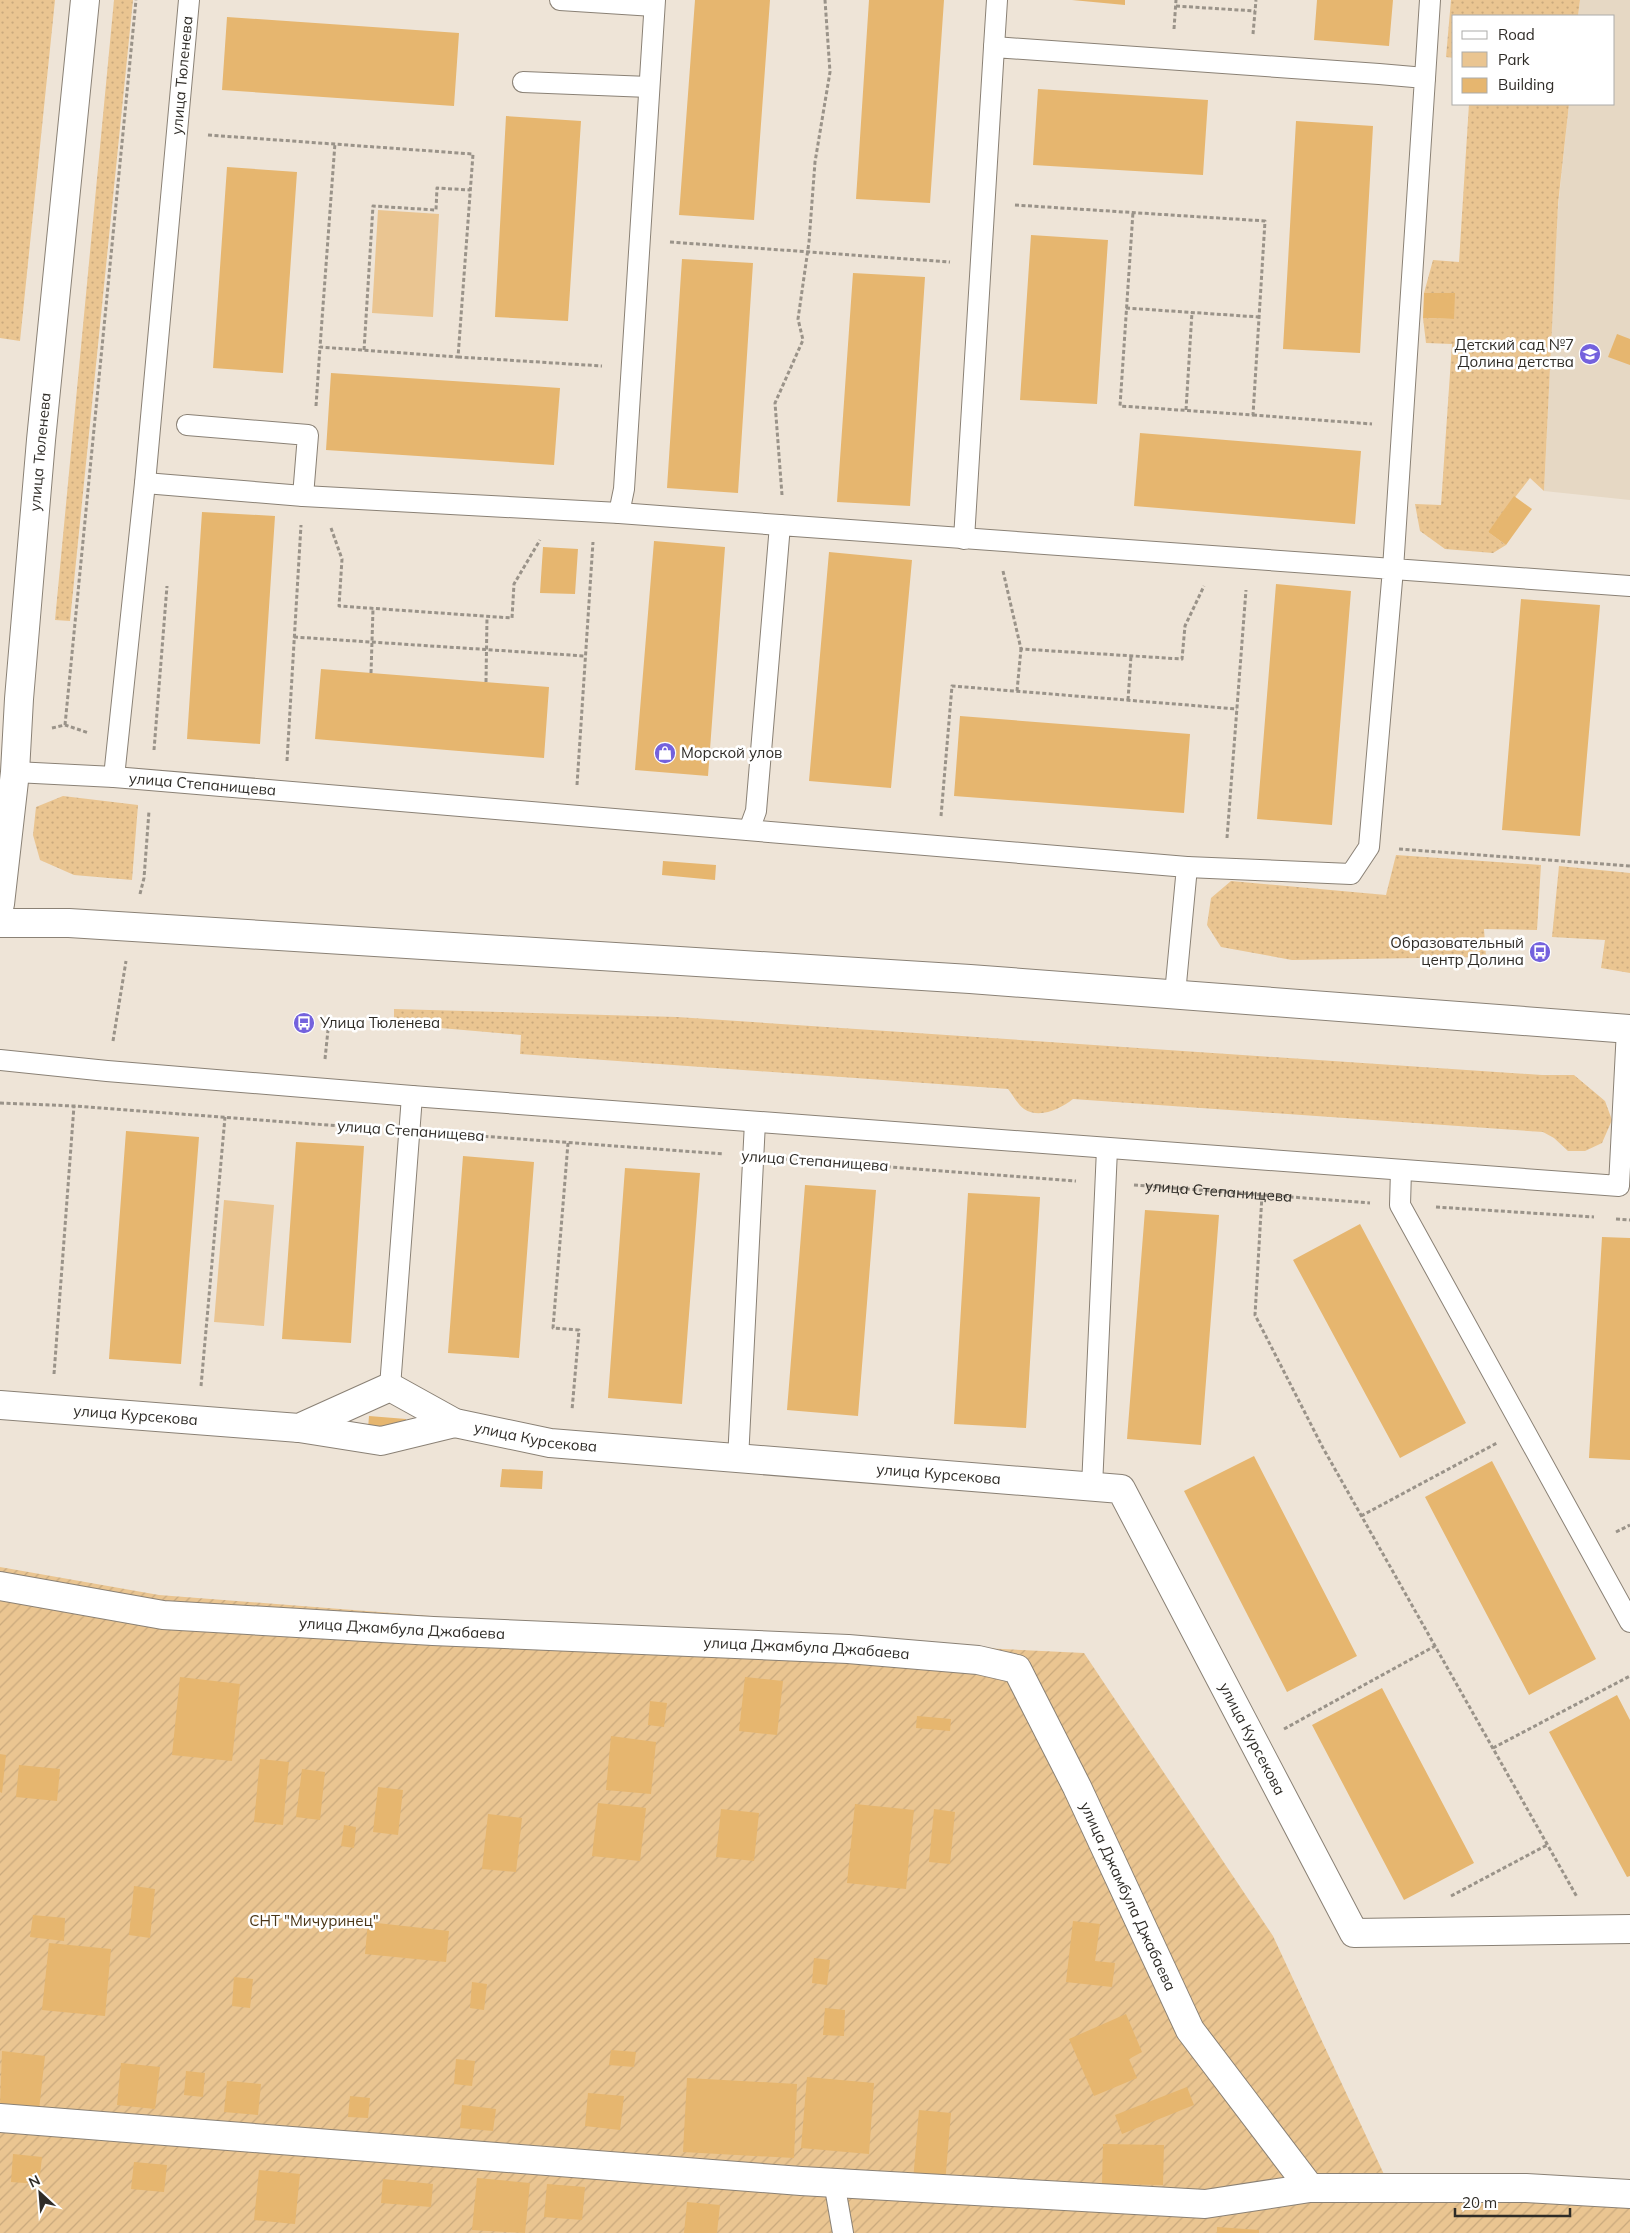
<svg xmlns="http://www.w3.org/2000/svg" width="1630" height="2233" font-family="Mulish,sans-serif">
  <style>
    .built { fill: #e6d8c4 }
    .grass { fill: url(#grass-dots) }
    .park { fill: #eac591 }
    .garden { fill: url(#garden-furrows) }
    .building { fill: #e6b66f }
    .lines { fill: none; stroke-linecap: round; stroke-linejoin: round }
    .service-casing { stroke: #8a8175; stroke-width: 22 }
    .minor-casing { stroke: #8a8175; stroke-width: 30 }
    .tertiary-casing { stroke: #8a8175; stroke-width: 30 }
    .path { stroke: #9a9389; stroke-width: 3; stroke-dasharray: 4 2.5; stroke-linecap: butt }
    .service { stroke: #fff; stroke-width: 20 }
    .minor { stroke: #fff; stroke-width: 28 }
    .tertiary { stroke: #fff; stroke-width: 28 }
    .labels { text-anchor: middle; stroke-width: 5; stroke-linejoin: round; paint-order: stroke }
    .street-label { font-size: 15px; fill: #2f2c27; stroke: #fff }
    .poi-label { font-size: 15px; fill: #2f2c27; stroke: #fff; text-anchor: end }
    .park-label { font-size: 15px; fill: #4a3617; stroke: #fff }
  </style>
  <defs>
    <pattern id="grass-dots" width="8" height="8" patternUnits="userSpaceOnUse" patternTransform="scale(1.25)"><rect width="8" height="8" fill="#eac591"/><path d="M2 2h.1M6 6h.1" fill="none" stroke="#c9a97d" stroke-width="1.8" stroke-linecap="round"/></pattern>
    <pattern id="garden-furrows" width="10" height="10" patternUnits="userSpaceOnUse" patternTransform="scale(1.25)"><rect width="10" height="10" fill="#eac591"/><path d="M-1 1l2-2M0 10L10 0M9 11l2-2" fill="none" stroke="#c9a97d"/></pattern>
  </defs>
  <rect width="100%" height="100%" fill="#eee4d7"/>
  <path class="built" d="M1580 0H1630V500L1544 491 1557 216 1569 104H1614V16H1578Z"/>
  <path class="grass" d="M0 0H55L20 341 0 338Z
    M114 0H133L70 621 55 620Z
    M1451 0H1580L1578 16H1454V58L1446 57Z
    M1469 104H1569L1558 204 1544 491 1530 478 1488 532 1506 545 1493 553 1445 549 1420 531 1415 504 1441 505 1452 344 1426 343 1423 318 1454 319V293H1424L1433 260 1459 262Z
    M63 796 138 805 132 880 74 875 40 860 33 835 36 807Z
    M1396 855 1541 865 1537 930 1484 929 1486 957 1292 960 1221 947 1207 925 1211 898 1231 881 1386 895Z
    M1559 866 1630 873V973L1601 968 1605 940 1552 937Z
    M394 1009 677 1017 1542 1075H1574L1605 1101 1612 1120 1602 1143 1585 1151H1568L1554 1138 1543 1132 1073 1099C1060 1109 1040 1119 1024 1109 1018 1105 1013 1095 1008 1089L520 1054 521 1035 394 1024Z"/>
  <path class="park" d="M378 210 439 214 433 317 372 313Z
    M224 1200 274 1205 264 1326 214 1322Z"/>
  <path class="garden" d="M0 1567 159 1595 610 1630 1084 1653 1273 1936 1389 2185 1630 2206V2233H0Z"/>
  <path class="building" d="M695 0H770L754 220 679 215Z
    M869 0H944L930 203 856 199Z
    M1072 0H1125V5Z
    M1317 0H1393L1389 46 1314 40Z
    M227 17 459 33 454 106 222 90Z
    M1038 89 1208 100 1203 175 1033 165Z
    M506 116 581 121 568 321 495 317Z
    M1296 121 1373 126 1360 353 1283 349Z
    M227 167 297 172 283 373 213 368Z
    M1031 235 1108 240 1097 404 1020 400Z
    M682 259 753 263 738 493 667 488Z
    M853 273 925 277 910 506 837 502Z
    M1424 293H1455L1454 319 1423 318Z
    M1617 334 1630 339V365L1608 357Z
    M331 373 560 388 554 465 326 450Z
    M1140 433 1361 451 1355 524 1134 506Z
    M1514 496 1532 509 1506 545 1488 532Z
    M202 512 275 516 260 744 187 739Z
    M654 541 725 547 708 776 635 770Z
    M543 547 578 549 575 594 540 593Z
    M829 552 912 560 891 788 809 781Z
    M1276 584 1351 591 1332 825 1257 819Z
    M1521 599 1600 605 1580 836 1502 830Z
    M321 669 549 687 544 758 315 739Z
    M960 716 1190 734 1184 813 954 796Z
    M663 861 716 865 715 880 662 875Z
    M126 1131 199 1137 181 1364 109 1359Z
    M296 1142 364 1146 351 1343 282 1339Z
    M463 1156 534 1162 519 1358 448 1353Z
    M625 1168 700 1173 682 1404 608 1398Z
    M805 1185 876 1190 858 1416 787 1410Z
    M968 1193 1040 1197 1026 1428 954 1424Z
    M1145 1210 1219 1215 1201 1445 1127 1439Z
    M1360 1224 1466 1423 1400 1458 1293 1260Z
    M1602 1237 1630 1238V1460L1589 1458Z
    M369 1416 406 1419V1431L368 1429Z
    M1254 1456 1357 1656 1287 1692 1184 1491Z
    M1492 1461 1596 1659 1529 1695 1425 1497Z
    M502 1469 543 1471 542 1489 500 1487Z
    M180 1677 240 1684 232 1761 172 1755Z
    M745 1677 783 1681 777 1735 739 1731Z
    M1382 1688 1474 1863 1404 1900 1312 1725Z
    M1617 1695 1630 1720V1876L1627 1877 1549 1732Z
    M650 1701 667 1703 664 1727 648 1725Z
    M917 1716 951 1719 950 1731 916 1728Z
    M611 1736 656 1742 651 1794 606 1790Z
    M0 1754 6 1755 2 1793 0 1792Z
    M260 1759 289 1762 283 1825 254 1822Z
    M19 1765 60 1769 57 1801 16 1797Z
    M302 1769 325 1772 320 1820 296 1817Z
    M378 1787 403 1790 398 1835 373 1832Z
    M598 1803 646 1808 640 1861 592 1856Z
    M855 1804 914 1810 906 1889 847 1883Z
    M721 1809 759 1813 754 1861 716 1857Z
    M934 1809 955 1812 950 1864 929 1862Z
    M488 1814 522 1818 516 1872 482 1869Z
    M344 1825 356 1827 354 1848 341 1846Z
    M134 1886 155 1889 150 1938 129 1935Z
    M33 1915 65 1918 64 1941 30 1937Z
    M1073 1921 1100 1924 1095 1961 1115 1963 1112 1987 1066 1982Z
    M368 1922 449 1931 446 1962 365 1954Z
    M49 1943 111 1949 105 2016 42 2010Z
    M814 1958 830 1960 827 1985 812 1983Z
    M234 1977 253 1979 250 2008 232 2006Z
    M472 1982 487 1984 484 2010 470 2008Z
    M825 2008 845 2010 844 2036 823 2035Z
    M1126 2014 1142 2052 1129 2059 1137 2078 1094 2096 1069 2039Z
    M611 2050 636 2052 634 2067 609 2065Z
    M2 2051 45 2056 39 2110 0 2107Z
    M456 2059 475 2061 472 2086 454 2084Z
    M121 2063 160 2067 155 2109 117 2105Z
    M186 2071 205 2073 203 2097 184 2095Z
    M807 2077 874 2083 869 2154 801 2148Z
    M687 2078 797 2084 794 2158 683 2152Z
    M227 2081 261 2084 258 2115 224 2112Z
    M1187 2087 1194 2105 1122 2134 1115 2115Z
    M588 2093 624 2096 620 2130 585 2126Z
    M350 2096 370 2098 368 2118 348 2117Z
    M462 2105 496 2109 493 2131 460 2128Z
    M919 2110 951 2113 945 2183 913 2181Z
    M1103 2144 1164 2145 1163 2185 1102 2184Z
    M13 2154 42 2157 39 2184 11 2182Z
    M134 2162 167 2165 164 2192 131 2189Z
    M259 2170 300 2174 295 2224 254 2220Z
    M477 2178 530 2183 525 2233 472 2230Z
    M383 2179 433 2184 431 2207 381 2203Z
    M547 2184 585 2187 582 2220 544 2217Z
    M687 2202 720 2205 717 2233H684Z
    M1217 2227 1259 2230V2233H1217Z"/>
  <g class="lines">
    <g class="service-casing">
      <g id="service">
        <path d="M560 0 654 6"/>
        <path d="M994 47 997 0"/>
        <path d="M1425 78 1430 0"/>
        <path d="M523 82 649 87"/>
        <path d="M187 425 308 435 303 496"/>
        <path d="M145 483 303 496 619 513 624 489 655 0"/>
        <path d="M619 513 780 525"/>
        <path d="M964 539 994 47 1379 74 1425 78 1393 569 1630 586"/>
        <path id="s2" d="M15 772 114 777 1187 867 1175 994"/>
        <path id="s3" d="M114 777 145 483 189 0"/>
        <path d="M749 830 756 811 780 525 1393 569 1369 847 1351 874 1187 867"/>
        <path d="M0 1060 107 1071 412 1096 1619 1186 1627 1029"/>
        <path d="M1401 1170 1400 1205 1630 1622"/>
        <path d="M390 1387 412 1096"/>
        <path d="M738 1460 755 1122"/>
        <path d="M1092 1487 1107 1149"/>
        <path d="M834 2182 843 2233"/>
      </g>
    </g>
    <g class="minor-casing">
      <g id="minor">
        <path id="s4" d="M0 904 15 772 19 699 41 440 85 0"/>
        <path id="s5" d="M0 1405 299 1428 390 1387 455 1423 550 1443 1121 1489 1354 1933 1630 1929"/>
        <path d="M299 1428 381 1441 455 1423"/>
        <path id="s6" d="M0 1586 163 1615 433 1631 848 1649 978 1660 1017 1669 1077 1787 1190 2030 1310 2188"/>
        <path d="M0 2118 801 2181 1205 2204 1310 2188H1526L1630 2194"/>
      </g>
    </g>
    <g class="tertiary-casing">
      <path id="tertiary" d="M0 923H69L970 979 1630 1029"/>
    </g>
    <g class="path">
      <path d="M1176 6 1255 11"/>
      <path d="M1174 29 1176 0"/>
      <path d="M1253 34 1256 0"/>
      <path d="M208 135 473 154 458 357 320 347 335 143"/>
      <path d="M1015 205 1265 221 1253 415 1120 406 1133 212"/>
      <path d="M670 242 950 262"/>
      <path d="M1126 308 1259 317"/>
      <path d="M364 350 373 206 436 210 437 188 470 190"/>
      <path d="M458 357 602 366"/>
      <path d="M316 406 320 347"/>
      <path d="M1186 410 1192 312"/>
      <path d="M1253 415 1372 424"/>
      <path d="M782 495 775 403 803 340 798 319 809 242 815 162 830 72 825 0"/>
      <path d="M331 528 342 559 339 606 512 618 514 584 540 540"/>
      <path d="M1003 571 1021 649 1182 659 1185 626 1204 586"/>
      <path d="M294 637 585 656"/>
      <path d="M371 673 373 609"/>
      <path d="M486 682 487 617"/>
      <path d="M1017 691 1021 649"/>
      <path d="M1128 700 1131 656"/>
      <path d="M65 725 136 0"/>
      <path d="M52 728 65 725 89 733"/>
      <path d="M154 750 167 586"/>
      <path d="M287 761 301 525"/>
      <path d="M577 785 593 542"/>
      <path d="M941 816 952 686 1237 709"/>
      <path d="M1227 838 1246 590"/>
      <path d="M1399 849 1630 866"/>
      <path d="M140 894 144 878 149 811"/>
      <path d="M113 1041 126 961"/>
      <path d="M325 1059 328 1030"/>
      <path d="M0 1103 74 1106 380 1129"/>
      <path d="M439 1133 724 1154"/>
      <path d="M568 1143 553 1328 579 1330 572 1410"/>
      <path d="M783 1159 1076 1181"/>
      <path id="s1" d="M1134 1185 1370 1203"/>
      <path d="M1262 1195 1255 1315 1323 1448 1577 1897"/>
      <path d="M1436 1207 1594 1217"/>
      <path d="M1616 1219 1630 1220"/>
      <path d="M54 1374 74 1106"/>
      <path d="M201 1386 225 1117"/>
      <path d="M1361 1516 1497 1443"/>
      <path d="M1616 1532 1630 1525"/>
      <path d="M1284 1729 1435 1646"/>
      <path d="M1493 1748 1630 1676"/>
      <path d="M1451 1896 1547 1845"/>
    </g>
    <use href="#service" class="service"/>
    <use href="#minor" class="minor"/>
    <use href="#tertiary" class="tertiary"/>
  </g>
  <defs>
    <g id="school-disc" transform="scale(1.125)"><circle r="9.5" fill="#7462dd" stroke="#fff"/><path d="M0-5L7-2L0 1L-7-2ZM-4 1L0 2.5L4 1V4Q0 6-4 4Z" fill="#fff"/></g>
    <g id="shop-disc" transform="scale(1.125)"><circle r="9.5" fill="#7462dd" stroke="#fff"/><path d="M-5-2.5h2.3a2.7 3.5 0 0 1 5.4 0H5L5.5 6h-11ZM-1.5-2.5h3a1.5 2.3 0 0 0-3 0Z" fill="#fff"/></g>
    <g id="bus-disc" transform="scale(1.125)"><circle r="9.5" fill="#7462dd" stroke="#fff"/><path d="M-5-6H5V4H4V6H2V4H-2V6H-4V4H-5ZM-3.5-4V0h7V-4ZM-3.5 1.2v1.5H-2V1.2ZM2 1.2v1.5H3.5V1.2Z" fill="#fff"/></g>
  </defs>
  <g fill-rule="evenodd">
    <use href="#school-disc" x="1590" y="354"/>
    <use href="#shop-disc" x="665" y="753"/>
    <use href="#bus-disc" x="1540" y="952"/>
    <use href="#bus-disc" x="304" y="1023"/>
  </g>
  <g class="labels">
    <g class="street-label">
      <text dy="5" stroke="none"><textPath href="#s3" startOffset="705">улица Тюленева</textPath></text>
      <text dy="5" stroke="none"><textPath href="#s4" startOffset="454">улица Тюленева</textPath></text>
      <text dy="5" stroke="none"><textPath href="#s2" startOffset="188">улица Степанищева</textPath></text>
      <text transform="translate(411 1131) rotate(4)" y="5">улица Степанищева</text>
      <text transform="translate(815 1161) rotate(4)" y="5">улица Степанищева</text>
      <text dy="5" stroke="none"><textPath href="#s1" startOffset="85">улица Степанищева</textPath></text>
      <text dy="5" stroke="none"><textPath href="#s5" startOffset="136">улица Курсекова</textPath></text>
      <text dy="5" stroke="none"><textPath href="#s5" startOffset="556">улица Курсекова</textPath></text>
      <text dy="5" stroke="none"><textPath href="#s5" startOffset="961">улица Курсекова</textPath></text>
      <text dy="5" stroke="none"><textPath href="#s6" startOffset="405">улица Джамбула Джабаева</textPath></text>
      <text dy="5" stroke="none"><textPath href="#s6" startOffset="810">улица Джамбула Джабаева</textPath></text>
      <text dy="5" stroke="none"><textPath href="#s5" startOffset="1426">улица Курсекова</textPath></text>
      <text dy="5" stroke="none"><textPath href="#s6" startOffset="1275">улица Джамбула Джабаева</textPath></text>
    </g>
    <g class="poi-label">
      <text x="1574" y="350">Детский сад №7<tspan x="1574" dy="17">Долина детства</tspan></text>
      <text x="681" y="758" text-anchor="start">Морской улов</text>
      <text x="1524" y="948">Образовательный<tspan x="1524" dy="17">центр Долина</tspan></text>
      <text x="320" y="1028" text-anchor="start">Улица Тюленева</text>
    </g>
    <g class="park-label">
      <text x="314" y="1926">СНТ "Мичуринец"</text>
    </g>
  </g>
  <rect x="1452" y="15" width="162" height="90" fill="#ffffff" stroke="#acaba9"/>
  <rect x="1462" y="31" width="25" height="8" fill="#ffffff" stroke="#acaba9"/>
  <text x="1498" y="40" font-size="15" fill="#2f2c27">Road</text>
  <rect x="1462" y="52" width="25" height="15" fill="#eac591" stroke="#acaba9"/>
  <text x="1498" y="65" font-size="15" fill="#2f2c27">Park</text>
  <rect x="1462" y="78" width="25" height="15" fill="#e6b66f" stroke="#acaba9"/>
  <text x="1498" y="90" font-size="15" fill="#2f2c27">Building</text>
  <g transform="translate(40 2193) rotate(334)" stroke="#ffffff" stroke-width="4" paint-order="stroke">
  <path d="M0-4L9 19L0 12L-9 19Z" fill="#2f2c27"/>
  <text y="-8" font-size="14" font-weight="bold" text-anchor="middle" fill="#2f2c27">N</text>
  </g>
  <path d="M1455 2208v8h115v-8" fill="none" stroke="#2f2c27" stroke-width="2.5"/>
  <text x="1462" y="2208" font-size="15" fill="#2f2c27" stroke="#ffffff" stroke-width="4" paint-order="stroke">20 m</text>
</svg>
